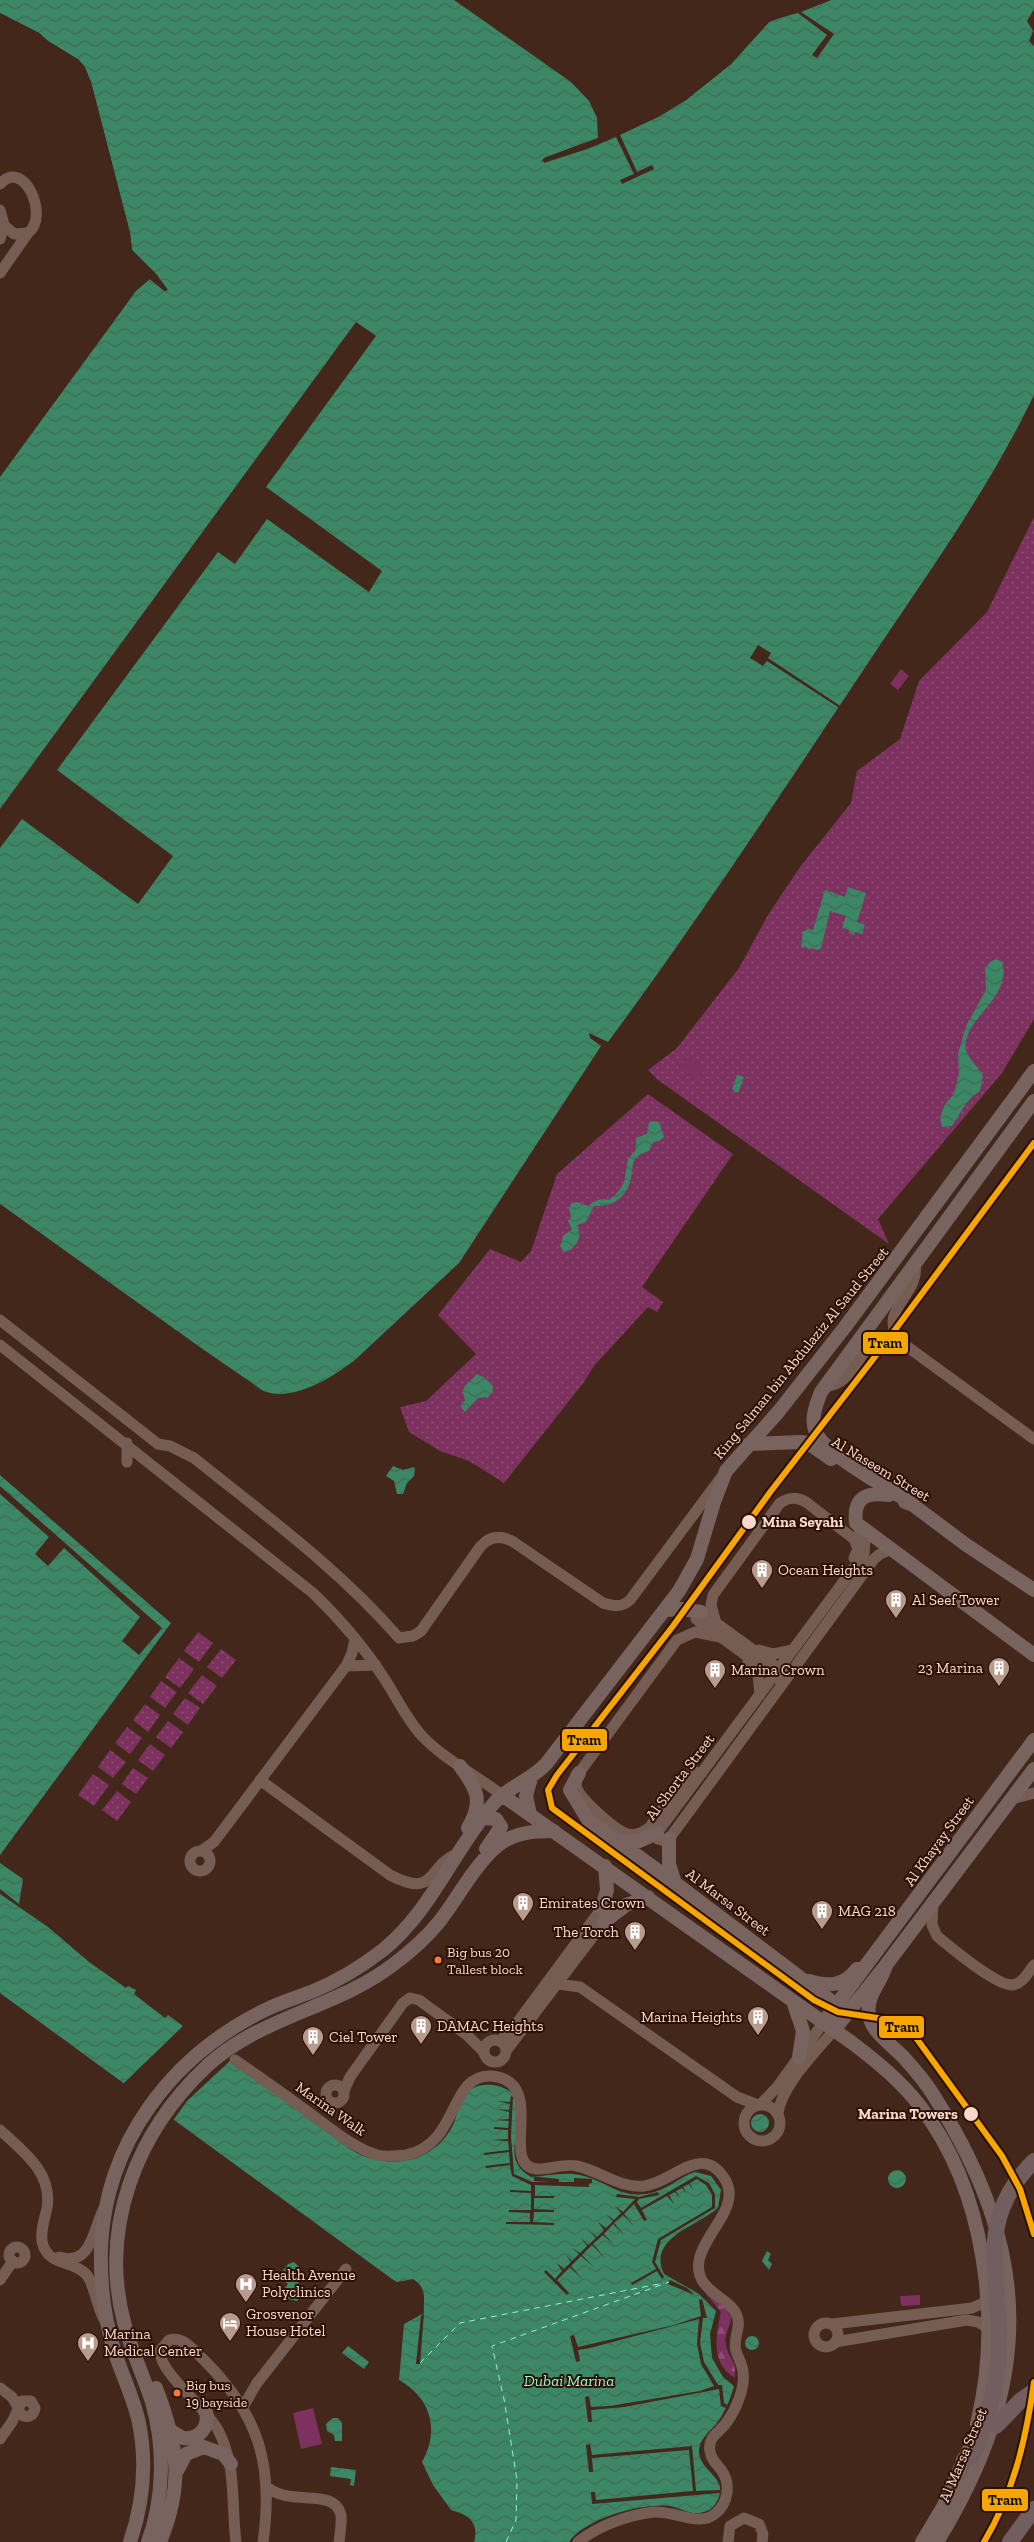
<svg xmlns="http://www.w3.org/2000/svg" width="1034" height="2542" font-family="'Zilla Slab',serif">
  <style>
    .grass { fill: url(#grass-dots) }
    .forest { fill: url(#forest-firs) }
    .park { fill: #7d315f }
    .water { fill: url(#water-waves) }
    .pier { fill: #42271a }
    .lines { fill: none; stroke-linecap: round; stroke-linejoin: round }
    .ferry { stroke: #91f8c9; stroke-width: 1; stroke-dasharray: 6 5; stroke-linecap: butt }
    .minor { stroke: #765d53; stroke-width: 11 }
    .major { stroke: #78635f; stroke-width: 14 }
    .highway { stroke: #725e5e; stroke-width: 16 }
    .tram-1-casing { stroke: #2c1005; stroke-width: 10 }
    .tram-1 { stroke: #f7a600; stroke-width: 6 }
    .stop-dot { fill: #f9d9cc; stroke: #2c1005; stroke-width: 2 }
    .bus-dot { fill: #f6793e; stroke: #2c1005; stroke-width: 2 }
    .labels { text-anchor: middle; stroke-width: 4; stroke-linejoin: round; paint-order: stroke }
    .bus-label { font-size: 14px; fill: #f9d9cc; stroke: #2c1005; text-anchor: start }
    .street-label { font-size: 15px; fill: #f9d9cc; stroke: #2c1005 }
    .stop-label { font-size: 15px; font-weight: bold; fill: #f9d9cc; stroke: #2c1005; text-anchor: start }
    .poi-label { font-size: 15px; fill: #f9d9cc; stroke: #2c1005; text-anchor: start }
    .water-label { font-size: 16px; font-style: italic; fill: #91f8c9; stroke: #2c1005 }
    .line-badge { stroke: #2c1005; stroke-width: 2 }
    .pale-badge-label { font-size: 14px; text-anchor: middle; font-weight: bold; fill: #111 }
  </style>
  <defs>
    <pattern id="grass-dots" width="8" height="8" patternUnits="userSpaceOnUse" patternTransform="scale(1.25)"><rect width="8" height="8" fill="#7d315f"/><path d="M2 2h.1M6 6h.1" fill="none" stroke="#904e75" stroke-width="1.8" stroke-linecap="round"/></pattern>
    <pattern id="forest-firs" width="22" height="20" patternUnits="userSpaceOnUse" patternTransform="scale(1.25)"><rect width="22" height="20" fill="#7d315f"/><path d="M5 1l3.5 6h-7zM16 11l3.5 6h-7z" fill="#904e75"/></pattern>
    <pattern id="water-waves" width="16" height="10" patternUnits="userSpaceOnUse" patternTransform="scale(1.25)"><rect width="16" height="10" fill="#3c8766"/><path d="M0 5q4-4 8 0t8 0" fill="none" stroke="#426b56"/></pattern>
  </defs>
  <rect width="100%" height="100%" fill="#42271a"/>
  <path class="grass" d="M1034 517V1019L1002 1073 878 1219 889 1244 658 1080 648 1070 677 1048 739 968 768 915 800 867 851 803 857 771 900 739 919 681 987 612Z
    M648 1094 733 1154 642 1287 663 1302 657 1312 648 1307 594 1366 584 1382 504 1483 469 1461 440 1451 409 1432 400 1407 426 1401 476 1354 438 1315 490 1249 521 1262 531 1251 557 1174Z
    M198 1632 213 1643 199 1662 184 1651Z
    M221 1649 236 1660 222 1678 207 1667Z
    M179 1658 194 1669 180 1688 165 1677Z
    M202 1675 217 1686 203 1704 188 1693Z
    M161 1681 177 1692 165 1708 150 1697Z
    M185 1698 200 1708 188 1725 173 1714Z
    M145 1704 160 1715 148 1732 133 1720Z
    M168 1721 183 1732 171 1748 156 1737Z
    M127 1727 142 1738 130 1754 115 1743Z
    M150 1744 165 1755 153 1771 138 1760Z
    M110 1750 126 1762 113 1778 98 1767Z
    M133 1768 148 1778 136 1794 122 1784Z
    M93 1774 109 1785 94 1806 78 1795Z
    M117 1791 131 1802 117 1821 102 1810Z"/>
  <path class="forest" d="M703 2290 727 2310 731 2317C731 2327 723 2335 726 2345 729 2360 737 2360 735 2378 710 2363 716 2335 721 2312Z"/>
  <path class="park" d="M901 669 909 676 898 690 890 684Z
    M1032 752H1034V792L1028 756Z
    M687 1057 704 1071 695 1081 679 1067Z
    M920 2295V2305L901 2306 900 2296Z
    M313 2408 322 2444 301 2449 293 2413Z"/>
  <path class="water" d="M0 0H454L571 82 589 101 597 118 598 138 544 158V163L587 149 660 116 686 100 731 64 769 22 831 0H1034V9L1027 21 1033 31 1029 41 1034 46V395C989 489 926 576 868 663 783 791 699 919 608 1042L589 1033 590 1038 601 1046 459 1263 356 1359C335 1376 295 1401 266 1392 256 1389 245 1378 236 1373L0 1204V477L136 291 150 279 164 291 168 290 157 275 132 250 130 233 91 82 79 60 48 41 39 33 0 13Z
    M848 887 866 893 857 922 865 925 862 934 855 932 854 935 849 933V930L842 928 846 916 830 911 821 948 818 950 811 948 810 950 805 946 804 948 801 947 803 931H806L807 928 813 930 825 890 845 897Z
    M996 959 1002 962C1013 999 960 1020 966 1050 968 1058 979 1068 983 1076L980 1091C965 1100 962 1112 952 1126L942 1127 940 1118 945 1104 954 1094 959 1073 958 1054 966 1026 986 990 985 968 990 962Z
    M737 1075 744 1077 739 1091 736 1093 732 1089Z
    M654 1121 659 1122 664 1137 659 1141 653 1142 649 1151C628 1157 635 1166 630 1182 625 1199 611 1207 594 1206L586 1222 577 1225C583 1236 577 1249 564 1252L560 1246 563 1236 572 1229 568 1221 571 1217 569 1208 571 1204 577 1202 588 1206C594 1201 602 1198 609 1200L617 1193 624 1183 628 1159 636 1150V1138L647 1134 649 1122Z
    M477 1374 485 1378 493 1386 492 1393 488 1397 478 1398 465 1412 460 1406 465 1401 463 1392 464 1387Z
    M393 1466 403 1470 414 1467 415 1470 414 1476 407 1483 403 1494H397L394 1481 386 1476Z
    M0 1475 171 1623 0 1855Z
    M0 1863 23 1879 19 1904 0 1889Z
    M0 1894 48 1927 89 1962 126 1988 128 1986 136 1990 134 1994 165 2018 168 2015 350 2149C385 2171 433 2165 453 2125 458 2115 458 2101 466 2093 478 2081 500 2083 512 2093 514 2099 518 2106 518 2112 519 2138 503 2161 531 2177 549 2176 566 2171 584 2176 608 2183 619 2197 646 2194 667 2191 677 2178 695 2172L711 2176 721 2190 718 2208C696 2227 647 2238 664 2274L699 2294 716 2311 710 2334 712 2358 723 2377 734 2386C731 2397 727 2407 721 2417 714 2429 699 2437 699 2452 700 2472 730 2478 717 2501 713 2509 707 2512 699 2513 689 2514 680 2508 670 2506 641 2503 586 2518 569 2542H474C480 2522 467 2514 451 2510L433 2485 422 2462C440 2430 431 2398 399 2380L404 2324 424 2313C423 2298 428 2289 413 2279L397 2282 392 2279 0 1993Z
    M751 2123a9 9 0 1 1 18 0a9 9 0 1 1-18 0Z
    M888 2179a9 9 0 1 1 18 0a9 9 0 1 1-18 0Z
    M767 2251 771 2254 768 2260 772 2264 769 2270 762 2261Z
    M294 2262 301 2269 298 2282 302 2295 297 2301 289 2299 286 2295 289 2293 285 2288 288 2284 284 2281 286 2278 282 2272 288 2264Z
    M745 2343a7 7 0 1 1 14 0a7 7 0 1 1-14 0Z
    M348 2346 369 2362 364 2369 342 2353Z
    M333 2418H338L342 2423V2441H335L334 2435 327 2431 326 2424Z
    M331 2467 356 2470 354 2486 350 2485 351 2479 330 2476Z"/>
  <path class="pier" d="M825 0H831L801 12 834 34 817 58 812 55 827 35 798 13 775 19 769 22 731 64 686 100 660 116 620 135 637 172 652 165 654 169 622 184 620 180 634 174 616 137 587 149 541 162 544 158 601 137 600 140 587 146 550 158 587 147 659 114 685 98 729 62 767 20Z
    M0 13 39 33 48 41 79 60 85 67 91 82 130 233 132 250 157 275 167 292 148 278 151 277 163 287 129 251 127 234 89 83 83 68 77 61 46 43 38 35 0 16Z
    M356 322 376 336 266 487 382 571 369 592 267 519 235 564 218 552 57 770 173 856 138 904 22 819 0 848V809Z
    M758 645 771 653 768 658 842 707 841 709 767 661 763 666 750 658Z
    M0 1204 144 1309 268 1394 235 1375 142 1311 15 1219 0 1208Z
    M0 1486 162 1628 139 1655 122 1641 140 1617 64 1548 48 1566 35 1554 49 1537 0 1494Z
    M185 2024 232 2059 187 2101 172 2122 122 2085Z
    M511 2096 513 2097 511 2136 514 2174 532 2182H551L534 2181V2177H538L559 2179V2182H574V2178L592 2179V2183L589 2184V2187L535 2185V2196H554V2198H534V2209L554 2210V2212H534L533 2222 554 2223V2225L506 2224V2222H530V2213L509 2212V2210H531V2193L510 2192V2190L531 2191V2185L512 2176 510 2165 486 2168 485 2166 510 2163 509 2152 484 2155V2153L509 2150 508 2141 490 2140 508 2139V2130L494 2129V2127L508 2128 509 2121 496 2120 509 2119V2112L497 2109 509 2110 510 2104 497 2101 510 2102Z
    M696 2176 709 2183 715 2194V2208L661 2240 655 2262 664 2277 662 2279 657 2271 632 2285 631 2283 656 2269 652 2262 658 2239 712 2207V2195L706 2185 697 2179 690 2183 693 2190 689 2184 683 2187 687 2194 682 2188 676 2191 680 2198 675 2192 669 2195 674 2204 667 2196 642 2210 647 2220 644 2221 634 2204 624 2214 634 2226 623 2215 614 2223 624 2235 613 2224 604 2234 614 2245 603 2235 593 2244 605 2258 592 2245 582 2255 595 2268 581 2256 571 2266 583 2280 570 2267 557 2280 569 2293 567 2295 544 2272 546 2270 555 2279 562 2271 557 2263 564 2269 571 2262 565 2254 572 2261 579 2254 572 2248 580 2253 587 2246 581 2238 588 2245 596 2238 589 2231 597 2237 604 2230 598 2222 606 2228 613 2221 606 2214 614 2220 621 2213 615 2206 623 2212 635 2199 616 2197 617 2194 639 2197 658 2192 659 2195 639 2199 637 2202 641 2208Z
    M670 2280 687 2288 695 2295 668 2284Z
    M702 2299 707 2318H703L700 2343 704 2362 718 2385H722L724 2403 727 2405 726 2408 721 2406 719 2389 624 2407 591 2410 592 2422H588L585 2397 589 2396 591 2407 610 2406 700 2391 714 2386 701 2364 697 2344 699 2319 590 2348 578 2350 580 2361 576 2362 570 2336 574 2335 578 2347 674 2325 701 2316 699 2300Z
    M424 2313 420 2364H416L421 2316Z
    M590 2444 592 2455 692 2446 696 2491 720 2490V2493L592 2504 591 2492H595L596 2500 693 2491 689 2450 592 2458 593 2472H589L586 2445Z"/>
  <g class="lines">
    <path class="ferry" d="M420 2363 460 2323 664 2283
      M506 2542 516 2520 517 2480 504 2399 492 2346 669 2282"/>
    <path class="minor" d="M0 184C24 157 50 217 28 233L14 234 4 225 0 210
      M0 239 4 225
      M0 273 28 233
      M0 1320 158 1444 170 1446 194 1458C265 1515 338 1568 399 1638L413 1636 421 1631 480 1547C489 1536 500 1535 512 1541L603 1603C614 1606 621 1608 630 1600L720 1479
      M901 1340C875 1312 921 1294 915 1265
      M0 1345 313 1593C340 1619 364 1647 384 1678 397 1698 406 1718 422 1736 445 1760 476 1775 502 1795
      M825 1386C851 1386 858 1354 875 1340L880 1337H894L1034 1439
      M127 1443V1462
      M857 1525 865 1541 864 1554 657 1833 658 1839 665 1841 669 1839 874 1559 880 1554 890 1550
      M716 1623 711 1605 713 1595 780 1503C789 1497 796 1497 806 1502L854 1539 858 1549 854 1558
      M759 1650 773 1654 793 1650
      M748 1662 758 1674 760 1695
      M346 1666 376 1665
      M780 1680 696 1619 701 1612 785 1673
      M702 1773 694 1772 681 1783 650 1827C644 1832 637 1836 628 1834 617 1832 580 1799 577 1788 575 1782 576 1777 579 1773L677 1640 695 1632 720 1637
      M260 1780 390 1875C436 1899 427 1867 456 1854
      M1011 1799 1034 1793
      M190 1861a10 10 0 1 1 20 0a10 10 0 1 1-20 0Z
      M201 1851 214 1842 346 1666 352 1653 355 1639
      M933 1903 932 1925 937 1936C950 1947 996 1985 1012 1985 1023 1984 1028 1972 1034 1965
      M558 1984 580 1987 737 2097 758 2105
      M484 2051a11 11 0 1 1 22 0a11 11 0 1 1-22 0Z
      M500 2041 514 2027 602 1908
      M506 2051 604 1922
      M235 2060C261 2078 287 2096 312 2115 333 2130 352 2147 377 2155 385 2157 397 2156 406 2155 460 2144 448 2074 491 2076 549 2080 498 2165 536 2169 550 2170 563 2163 577 2166 600 2171 619 2188 644 2186 673 2183 703 2140 726 2181 740 2208 704 2233 699 2261 694 2292 730 2296 737 2316 742 2327 732 2339 736 2351 738 2358 743 2365 743 2373 745 2389 736 2409 727 2422 720 2432 707 2437 710 2451 711 2460 717 2464 722 2471 731 2484 728 2503 716 2513 700 2528 673 2510 654 2512 627 2515 598 2526 578 2542
      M326 2094a9 9 0 1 1 18 0a9 9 0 1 1-18 0Z
      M344 2091 350 2077 403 2003 410 1998 419 2000 467 2035 483 2051
      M760 2105 778 2086 823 2023
      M744 2123a18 18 0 1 1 36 0a18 18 0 1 1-36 0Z
      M778 2113C782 2085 815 2053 834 2030
      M0 2130C23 2151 53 2173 47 2208 45 2218 39 2234 43 2245 50 2266 72 2260 86 2274 95 2284 96 2306 104 2319
      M9 2255a8 8 0 1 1 16 0a8 8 0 1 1-16 0Z
      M59 2257C91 2267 93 2231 103 2210
      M0 2280 13 2261
      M814 2335a12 12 0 1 1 24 0a12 12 0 1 1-24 0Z
      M832 2324 972 2308 988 2301
      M835 2342 967 2320 978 2322 988 2328
      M0 2388 12 2397 18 2407
      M243 2407 257 2383 346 2269
      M0 2439 12 2422 22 2401H31L35 2408C34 2414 30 2418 23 2416L18 2410
      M266 2486C289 2508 334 2486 341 2515 342 2523 340 2533 339 2542
      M236 2542C231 2503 237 2466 218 2430 206 2407 160 2374 160 2351L169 2340C184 2336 194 2351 204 2360 259 2415 274 2465 263 2542
      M728 2542 730 2526 744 2518 759 2524 763 2534 762 2542"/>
    <path class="major" d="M749 1444 801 1442 808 1443 831 1459
      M889 1495C866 1492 853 1497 856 1523L1034 1655
      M905 1502 913 1505 965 1544 1034 1590
      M913 1505C890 1488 828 1457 816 1433 810 1419 816 1405 821 1392L1034 1101
      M666 1610 681 1609 701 1612
      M460 1766C477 1789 484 1801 468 1828
      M579 1773 570 1790 588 1820 675 1883 847 2013
      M502 1795 851 2042C876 2061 900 2080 920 2106 986 2191 1002 2322 977 2424
      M530 1815 526 1796 531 1778
      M483 1818 496 1819 501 1827 486 1849
      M669 1839V1864L675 1883
      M620 1842 639 1841 657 1833
      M602 1908 607 1890 605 1866
      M604 1922 626 1905 648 1897
      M886 1965C882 1982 866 1995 869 2014 871 2033 894 2046 906 2060 916 2071 926 2083 934 2096 1034 2254 1034 2383 937 2542
      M809 1981C829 1987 844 1986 857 1969
      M793 2001 803 2031 799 2057
      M823 2023 1034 1740
      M834 2030 886 1965 1034 1769
      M156 2388C178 2445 184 2484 160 2542
      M171 2431 183 2438C200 2440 211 2426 205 2409
      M177 2471 186 2454 204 2447 223 2454 231 2464
      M130 2542C143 2504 147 2463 139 2423 134 2399 123 2377 115 2353 104 2319 100 2283 101 2247 106 2142 171 2057 263 2011 279 2003 295 1998 311 1992 336 1982 361 1967 383 1950 432 1910 454 1849 495 1802 510 1786 531 1780 546 1764L679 1591 697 1559 714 1502 726 1471 779 1411 845 1327 1034 1071
      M148 2542C164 2498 165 2447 152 2402 144 2377 132 2352 125 2326 98 2229 136 2132 208 2065 262 2016 337 2008 394 1964 410 1952 426 1938 439 1922 458 1898 478 1858 504 1841 520 1832 536 1831 554 1831
      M922 2542 943 2507 968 2451"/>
    <path class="highway" d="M996 2426 1020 2401 1034 2391
      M964 2460 971 2457 976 2449C987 2418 997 2386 999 2353 1002 2278 972 2223 1034 2161
      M1010 2542 1034 2509"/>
    <g class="tram-1-casing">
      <path id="tram-1" d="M1034 1143 874 1358 771 1491 673 1626 557 1775 548 1790 552 1808 814 2000 838 2012 891 2020 914 2035 1002 2156 1020 2189 1034 2234
        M984 2542C1014 2492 1026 2439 1034 2382"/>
    </g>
    <use href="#tram-1" class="tram-1"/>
  </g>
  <defs>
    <g id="building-pin" transform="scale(1.125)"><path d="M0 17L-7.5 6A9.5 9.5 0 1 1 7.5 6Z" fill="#b99b8e" stroke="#2c1005"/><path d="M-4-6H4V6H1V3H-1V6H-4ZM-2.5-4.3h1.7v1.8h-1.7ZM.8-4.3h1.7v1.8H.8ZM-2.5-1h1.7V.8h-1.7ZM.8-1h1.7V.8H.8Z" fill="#fff"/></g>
    <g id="hospital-pin" transform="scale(1.125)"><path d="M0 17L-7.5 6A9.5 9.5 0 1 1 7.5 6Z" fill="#b99b8e" stroke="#2c1005"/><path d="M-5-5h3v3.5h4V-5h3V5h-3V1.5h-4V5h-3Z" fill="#fff"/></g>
    <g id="hotel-pin" transform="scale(1.125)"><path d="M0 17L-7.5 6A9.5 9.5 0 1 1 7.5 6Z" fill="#b99b8e" stroke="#2c1005"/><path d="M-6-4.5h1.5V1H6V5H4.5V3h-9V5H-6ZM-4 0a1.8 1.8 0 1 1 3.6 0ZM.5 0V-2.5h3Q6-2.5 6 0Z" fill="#fff"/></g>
  </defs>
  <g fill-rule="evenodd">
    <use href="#building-pin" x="762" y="1570"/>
    <use href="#building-pin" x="896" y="1600"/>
    <use href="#building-pin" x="999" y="1668"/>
    <use href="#building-pin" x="715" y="1670"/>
    <use href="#building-pin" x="523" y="1903"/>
    <use href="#building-pin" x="822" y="1911"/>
    <use href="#building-pin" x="635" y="1932"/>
    <use href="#building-pin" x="758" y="2017"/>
    <use href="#building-pin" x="421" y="2026"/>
    <use href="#building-pin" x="313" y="2037"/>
    <use href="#hospital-pin" x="246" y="2284"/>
    <use href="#hotel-pin" x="230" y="2323"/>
    <use href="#hospital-pin" x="88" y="2343"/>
  </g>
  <g class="stop-dot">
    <circle cx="749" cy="1522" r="8"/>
    <circle cx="971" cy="2114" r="8"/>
  </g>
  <g class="bus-dot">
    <circle cx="438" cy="1960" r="4.5"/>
    <circle cx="177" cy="2393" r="4.5"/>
  </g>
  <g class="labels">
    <g class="bus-label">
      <text x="447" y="1957">Big bus 20<tspan x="447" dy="17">Tallest block</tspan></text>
      <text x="186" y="2390">Big bus<tspan x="186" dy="17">19 bayside</tspan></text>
    </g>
    <g class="street-label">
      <text transform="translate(801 1353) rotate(-51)" y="5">King Salman bin Abdulaziz Al Saud Street</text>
      <text transform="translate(881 1469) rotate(31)" y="5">Al Naseem Street</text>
      <text transform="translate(680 1777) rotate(-53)" y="5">Al Shorta Street</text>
      <text transform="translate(939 1841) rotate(-54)" y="5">Al Khayay Street</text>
      <text transform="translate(728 1902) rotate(37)" y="5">Al Marsa Street</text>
      <text transform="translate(331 2109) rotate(35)" y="5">Marina Walk</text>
      <text transform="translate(963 2455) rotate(-67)" y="5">Al Marsa Street</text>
    </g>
    <g class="stop-label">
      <text x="762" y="1527">Mina Seyahi</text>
      <text x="958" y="2119" text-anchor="end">Marina Towers</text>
    </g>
    <g class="poi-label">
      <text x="778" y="1575">Ocean Heights</text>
      <text x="912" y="1605">Al Seef Tower</text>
      <text x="983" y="1673" text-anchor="end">23 Marina</text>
      <text x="731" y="1675">Marina Crown</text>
      <text x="539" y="1908">Emirates Crown</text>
      <text x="838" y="1916">MAG 218</text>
      <text x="619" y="1937" text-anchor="end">The Torch</text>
      <text x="742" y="2022" text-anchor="end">Marina Heights</text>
      <text x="437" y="2031">DAMAC Heights</text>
      <text x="329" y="2042">Ciel Tower</text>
      <text x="262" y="2280">Health Avenue<tspan x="262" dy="17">Polyclinics</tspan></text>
      <text x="246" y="2319">Grosvenor<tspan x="246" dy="17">House Hotel</tspan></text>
      <text x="104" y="2339">Marina<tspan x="104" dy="17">Medical Center</tspan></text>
    </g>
    <g class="water-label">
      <text x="569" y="2386">Dubai Marina</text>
    </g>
  </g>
  <g class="line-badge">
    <rect x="862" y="1331" width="47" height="24" rx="5" fill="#f7a600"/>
    <rect x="561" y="1728" width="47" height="24" rx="5" fill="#f7a600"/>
    <rect x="878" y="2015" width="47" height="24" rx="5" fill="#f7a600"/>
    <rect x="981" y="2488" width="48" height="24" rx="5" fill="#f7a600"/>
  </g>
  <g class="pale-badge-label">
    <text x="885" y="1348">Tram</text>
    <text x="584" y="1745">Tram</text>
    <text x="902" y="2032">Tram</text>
    <text x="1005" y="2505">Tram</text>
  </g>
</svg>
